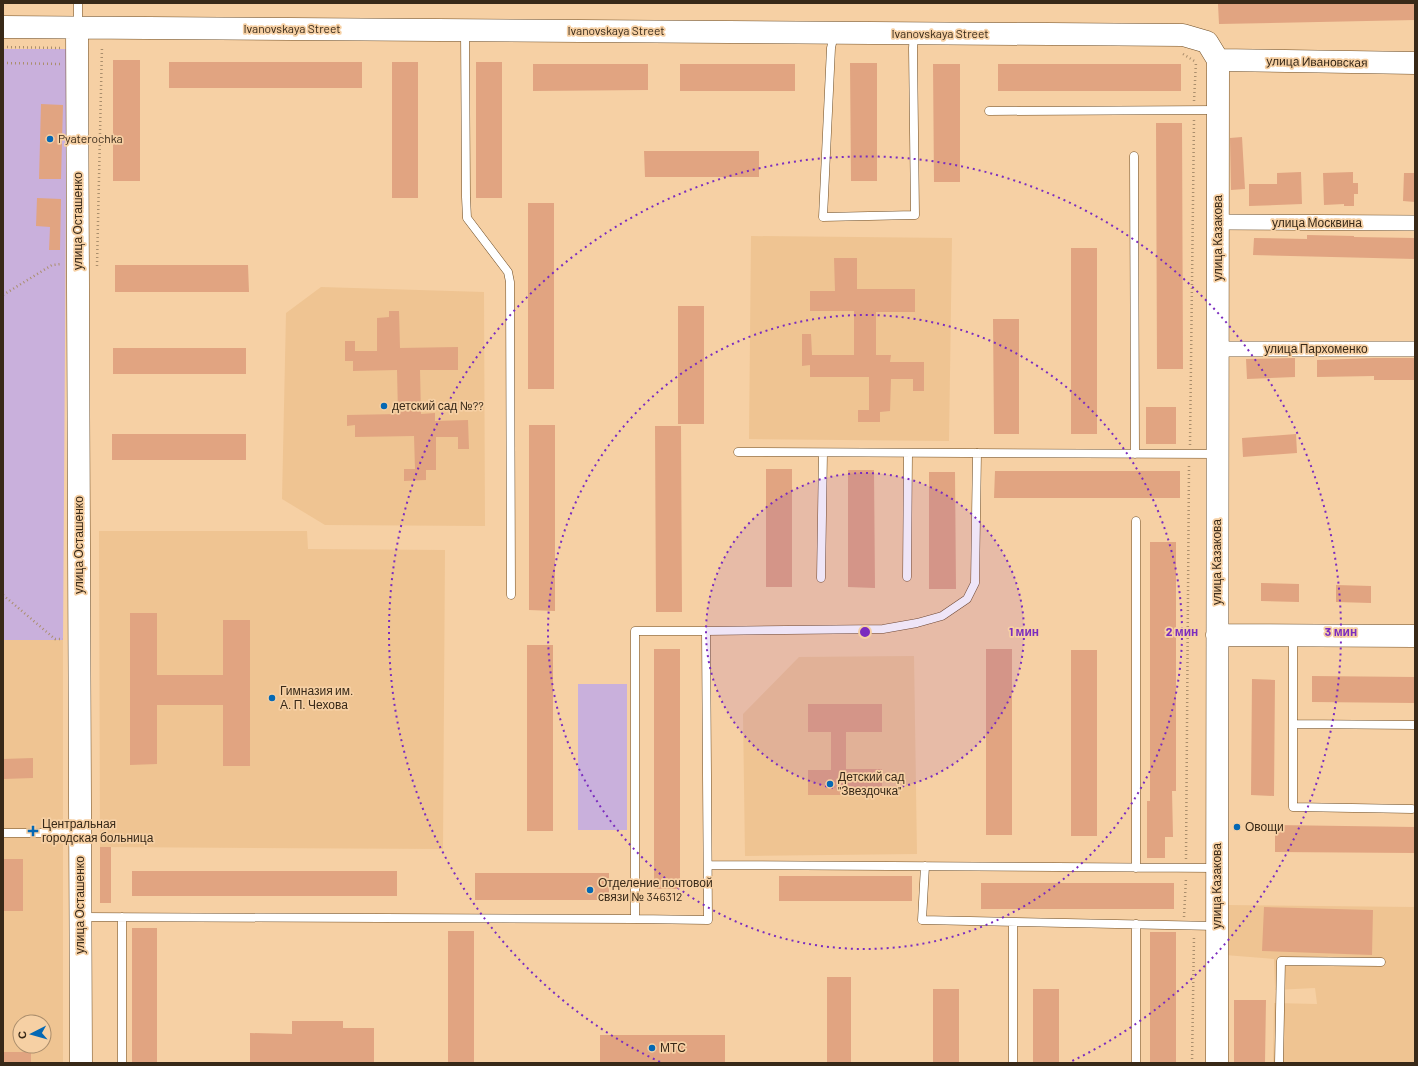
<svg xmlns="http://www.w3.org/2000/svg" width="1418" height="1066" font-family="Barlow,sans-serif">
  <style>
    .built { fill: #efc492; fill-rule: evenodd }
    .green { fill: #c9b0dc }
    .building { fill: #e1a481 }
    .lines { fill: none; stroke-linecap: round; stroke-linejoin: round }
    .lane-casing { stroke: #6d4c24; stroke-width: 9 }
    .street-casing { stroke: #6d4c24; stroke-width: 16 }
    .secondary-casing { stroke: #6d4c24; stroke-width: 23 }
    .path { stroke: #aa8e6c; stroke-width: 2.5; stroke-dasharray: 1 3; stroke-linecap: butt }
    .lane { stroke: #fff; stroke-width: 8 }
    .street { stroke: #fff; stroke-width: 15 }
    .secondary { stroke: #fff; stroke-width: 22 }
    .ring { fill: none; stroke: #7b2cbf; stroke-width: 2; stroke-dasharray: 2 4 }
    .poi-dot { fill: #0568b4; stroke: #f6d0a4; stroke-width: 1.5 }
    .labels { text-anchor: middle; stroke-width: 3.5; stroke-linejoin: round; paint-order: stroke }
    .street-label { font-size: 12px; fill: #382918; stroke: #f6d0a4 }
    .poi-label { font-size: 12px; fill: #382918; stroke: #f6d0a4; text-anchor: start }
    .centre { fill: #7b2cbf; stroke: #f6d0a4; stroke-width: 2 }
    .ring-label { font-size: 12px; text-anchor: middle; font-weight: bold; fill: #7b2cbf; stroke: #f6d0a4; stroke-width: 3.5; stroke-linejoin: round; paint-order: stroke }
  </style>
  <rect width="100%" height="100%" fill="#f6d0a4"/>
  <path class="built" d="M751 236 952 238 949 441 749 439Z
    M321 287 484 292 485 526 325 525 282 499 286 313Z
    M99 531H307L308 549 445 550 443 849 100 847Z
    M3 640H63V1063H3ZM20 1022H44V1046H20Z
    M914 656 917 854 745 856 743 714 799 657Z
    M1227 905 1415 907V1063H1273L1274 1003 1317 1004 1315 988 1275 990 1274 959 1225 955Z"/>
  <path class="green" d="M3 49H67L63 640H3Z
    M578 684H627V830H578Z"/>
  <path class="building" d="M1263 3H1415V20L1219 24 1218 4Z
    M113 60H140V181H113Z
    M169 62H362V88H169Z
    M392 62H418V198H392Z
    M476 62H502V198H476Z
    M850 63H877V181H851Z
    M533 64H648V90L533 91Z
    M680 64H795V91H680Z
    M933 64H960V182H934Z
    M998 64H1181V91H998Z
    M41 104 63 105 61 179H39Z
    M1156 123H1182L1183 369H1157Z
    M1242 137 1245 189 1231 190 1230 138Z
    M644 151H759V177H645Z
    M1301 172 1302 204 1249 206V184H1277V173Z
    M1353 172V183H1358V194H1354V206H1344V204L1324 205 1323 173Z
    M1404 173H1415V202L1403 201Z
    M37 198 61 199 60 250H49L50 227 36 226Z
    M528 203H554V389H528Z
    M1307 235 1354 236V237L1415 238V259L1253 255 1254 238 1307 239Z
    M1071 248H1097V434H1071Z
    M834 258H857V289H915V312H876V355H891L890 362H924V391H913V379H891L890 411 880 412V422H858V410H869V377H810V365L802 366V334H811L812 355H854V311H810V291H835Z
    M115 265H248L249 292H115Z
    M678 306H704V424H678Z
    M389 311H399L400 348 458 347V370H420L421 414 435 413V421L468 420 469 449H458V437H436V470H426V480L404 481V469H415L414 436 355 437V425L347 426V415L398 414 397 370 353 371V361H345V341H355V351H377V318L389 317Z
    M993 319H1019V434H994Z
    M113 348H246V374H113Z
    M1295 358V377L1247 379 1246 359Z
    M1374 358H1415V380H1374V376L1317 377V360Z
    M1146 407H1176V444H1146Z
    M529 425H555V611L529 610Z
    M655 426H681L682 612H656Z
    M112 434H246V460H112Z
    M1296 434 1297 453 1243 457 1242 438Z
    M766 469H792V587H766Z
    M848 470H874L875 588 848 587Z
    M995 471H1180V498H994Z
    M929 472H955L956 589H929Z
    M1150 542H1176V791H1172L1173 837H1165V858H1147V801H1150Z
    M1261 583 1299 584V602L1261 601Z
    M1336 585 1371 586V603L1336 602Z
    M130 613H157V675H223V620H250V766H223V705H157V764L130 765Z
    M527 645H553V831H527Z
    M654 649H680V889H654Z
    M986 649H1012V835H986Z
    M1071 650H1097V836H1071Z
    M1312 676 1415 677V703L1312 702Z
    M1252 679 1275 680 1274 796 1251 795Z
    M808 704H882V732H846V769H882V795H808V770H831V732H808Z
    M33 758V778L3 779V759Z
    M1275 825 1415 827V853L1275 852Z
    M100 847H111V903H100Z
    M3 859H23V911H3Z
    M132 871H397V896H132Z
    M475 873H609V900H475Z
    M779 876H912V901H779Z
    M981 883H1174V909H981Z
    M1264 907 1373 910 1372 955 1262 951Z
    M132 928H157V1063H132Z
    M448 931H474V1063H448Z
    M1150 932H1176V1063H1150Z
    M827 977H851V1063H827Z
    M933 989H959V1063H933Z
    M1033 989H1059V1063H1033Z
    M1234 1000H1266L1265 1063H1234Z
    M292 1021H343V1028H374V1063H250V1033L292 1034Z
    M600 1035H725V1063H600Z
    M3 1052H31V1063H3Z"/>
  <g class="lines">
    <g class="lane-casing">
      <path id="lane" d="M78 26V3
        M465 31 466 197 467 218 508 272 510 282 511 595
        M834 34 831 48 823 217 915 215 913 48 914 33
        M989 111 1218 110
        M1134 156 1135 454
        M738 452 1218 454
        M907 577 908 453
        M821 578 823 453
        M706 631H635V919L708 920 706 631 883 629 917 623 942 616 967 599 975 583 977 453
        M1293 636V807L1412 809
        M1293 724 1415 725
        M3 833H80
        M708 865 1217 868
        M925 866 922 920 1216 926
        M1136 868V521
        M81 917 635 919
        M122 917V1063
        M1013 922V1063
        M1136 1063V924
        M1279 1063 1281 961 1381 962"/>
    </g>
    <g class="street-casing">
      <path id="street" d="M1218 222 1415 223
        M1218 349H1415"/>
    </g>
    <g class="secondary-casing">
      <path id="secondary" d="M3 27 1183 35 1207 42 1218 60
        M77 27 81 1063
        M1218 60 1415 63
        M1217 635 1415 636
        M1217 1063 1218 60"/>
    </g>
    <path class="path" d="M3 47 61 48
      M1183 54 1196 62
      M3 63 62 64
      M1194 101 1196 62
      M97 266 102 46
      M3 295 52 265 62 264
      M1190 445 1194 120
      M3 595 55 639H63
      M1186 859 1189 464
      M1184 917 1186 878
      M1192 1063 1194 936"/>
    <use href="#lane" class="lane"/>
    <use href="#street" class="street"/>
    <use href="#secondary" class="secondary"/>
  </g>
  <circle cx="865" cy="632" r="159" fill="#7b2cbf" fill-opacity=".12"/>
  <g class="ring">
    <circle cx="865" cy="632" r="159"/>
    <circle cx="865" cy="632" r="317"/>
    <path d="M660 1062A476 476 0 1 1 1070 1062"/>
  </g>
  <g class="poi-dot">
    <circle cx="50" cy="139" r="4"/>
    <circle cx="384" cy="406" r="4"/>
    <circle cx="272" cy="698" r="4"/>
    <circle cx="830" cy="784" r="4"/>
    <circle cx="1237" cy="827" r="4"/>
    <path d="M31 825h4v4h4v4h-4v4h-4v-4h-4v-4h4z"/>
    <circle cx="590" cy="890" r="4"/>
    <circle cx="652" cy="1048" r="4"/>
  </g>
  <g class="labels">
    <g class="street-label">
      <text x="292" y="33">Ivanovskaya Street</text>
      <text x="616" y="35">Ivanovskaya Street</text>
      <text x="940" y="38">Ivanovskaya Street</text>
      <text transform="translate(1317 62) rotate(1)" y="4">улица Ивановская</text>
      <text transform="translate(78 221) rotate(-90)" y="4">улица Осташенко</text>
      <text x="1317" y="227">улица Москвина</text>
      <text transform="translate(1218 238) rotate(-90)" y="4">улица Казакова</text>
      <text x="1316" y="353">улица Пархоменко</text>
      <text transform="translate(79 545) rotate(-90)" y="4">улица Осташенко</text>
      <text transform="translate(1217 562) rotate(-90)" y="4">улица Казакова</text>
      <text transform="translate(1217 886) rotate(-90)" y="4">улица Казакова</text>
      <text transform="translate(80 905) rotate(-90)" y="4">улица Осташенко</text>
    </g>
    <g class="poi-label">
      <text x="58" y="143">Pyaterochka</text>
      <text x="392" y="410">детский сад №??</text>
      <text x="280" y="695">Гимназия им.<tspan x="280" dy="14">А. П. Чехова</tspan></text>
      <text x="838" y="781">Детский сад<tspan x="838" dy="14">"Звездочка"</tspan></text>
      <text x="42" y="828">Центральная<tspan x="42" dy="14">городская больница</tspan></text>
      <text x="1245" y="831">Овощи</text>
      <text x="598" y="887">Отделение почтовой<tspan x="598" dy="14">связи № 346312</tspan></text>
      <text x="660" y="1052">МТС</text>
    </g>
  </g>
  <circle cx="865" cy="632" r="6" class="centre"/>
  <g class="ring-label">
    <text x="1024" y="636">1 мин</text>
    <text x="1182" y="636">2 мин</text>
    <text x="1341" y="636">3 мин</text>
  </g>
  <rect width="1418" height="1066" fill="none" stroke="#382918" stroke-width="8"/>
  <g transform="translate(32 1034) rotate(264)"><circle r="19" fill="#f6d0a4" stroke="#aa8d6c"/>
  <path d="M0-3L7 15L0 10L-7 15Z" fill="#0568b4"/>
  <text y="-6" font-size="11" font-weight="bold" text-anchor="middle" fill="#382918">С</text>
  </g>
</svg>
